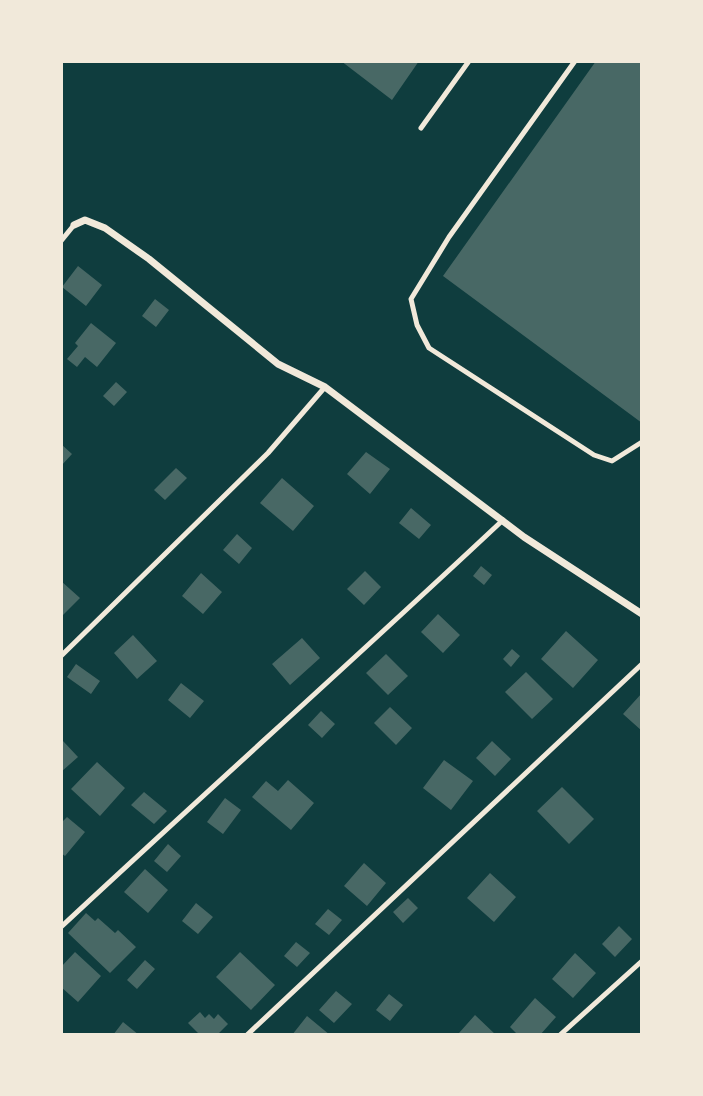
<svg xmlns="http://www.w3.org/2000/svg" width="703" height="1096" font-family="'Open Sans',sans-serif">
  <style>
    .building { fill: #486865 }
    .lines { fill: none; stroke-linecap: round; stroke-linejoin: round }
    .service { stroke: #f1e9da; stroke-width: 5 }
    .minor { stroke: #f1e9da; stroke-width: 7 }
  </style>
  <rect width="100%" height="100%" fill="#0f3d3e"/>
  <path class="building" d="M341 61H419L392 100Z
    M596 61H642V423L443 276Z
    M78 266 102 285 86 306 62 287Z
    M155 299 169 310 156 327 142 316Z
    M91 323 116 343 97 367 85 357 77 367 67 359 78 346 75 343Z
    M116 382 127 392 114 406 103 396Z
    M61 444 72 454 61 466Z
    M366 452 390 469 370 494 347 474Z
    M176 468 187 478 165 500 154 490Z
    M282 478 314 506 293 531 260 503Z
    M411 508 431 525 419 539 399 523Z
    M237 534 252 548 239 564 223 550Z
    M481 566 492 575 484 585 473 576Z
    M365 571 381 587 364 605 347 589Z
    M201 573 222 592 203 614 182 596Z
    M61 581 80 598 61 617Z
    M438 614 460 635 443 653 421 632Z
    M566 631 598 660 573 688 541 659Z
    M133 635 157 661 137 679 114 653Z
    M302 638 320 658 290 685 272 664Z
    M512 649 520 656 511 667 503 659Z
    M386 654 408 676 388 695 366 673Z
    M76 664 100 681 91 694 67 677Z
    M526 672 553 699 532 719 505 692Z
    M181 683 204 701 190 718 168 700Z
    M642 693V731L623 714Z
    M390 707 412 728 396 745 374 723Z
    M321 711 335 724 322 738 308 725Z
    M63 741 78 757 61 772V743Z
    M492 741 511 759 495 776 476 758Z
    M444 760 473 781 451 810 423 788Z
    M97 762 125 788 100 816 71 789Z
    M288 780 314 803 291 830 252 797 266 781 278 791Z
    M562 787 594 819 569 844 537 811Z
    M144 792 167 811 154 824 131 805Z
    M225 798 241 810 223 834 207 822Z
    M67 817 85 832 65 856 61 853V823Z
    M168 844 181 856 167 872 154 861Z
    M364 863 386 883 367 906 344 886Z
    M145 869 168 890 148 913 124 892Z
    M490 873 516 897 494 922 467 898Z
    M408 898 418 908 403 923 393 912Z
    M196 903 213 917 198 934 182 921Z
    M328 909 342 920 329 935 315 924Z
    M86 913 95 921 98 918 115 933 118 930 136 947 110 973 68 933Z
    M619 926 632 939 615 957 602 944Z
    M296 942 310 953 297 967 284 956Z
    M75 952 101 976 78 1002 61 987V967Z
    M240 952 275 985 251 1010 216 977Z
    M575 953 596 973 573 998 552 979Z
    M145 960 155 969 137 989 127 980Z
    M336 991 352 1004 334 1023 319 1010Z
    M389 994 403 1005 390 1021 376 1010Z
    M535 998 556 1017 540 1035H518L510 1027Z
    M200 1012 205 1018 209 1014 214 1019 218 1014 228 1024 217 1035H200L188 1023Z
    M475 1015 496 1035H461L459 1033Z
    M307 1016 330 1035H292Z
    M123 1022 139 1035H113Z"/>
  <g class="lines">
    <path class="service" d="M575 61 449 237 411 299 417 325 429 348 594 455 612 461 642 442
      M421 128 469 61
      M61 241 74 225
      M61 656 268 453 325 387
      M61 927C208 790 357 657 503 520
      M247 1035 642 664
      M560 1035 642 961"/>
    <path class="minor" d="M74 225 85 220 105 228 149 259 278 364 325 387 524 537 642 614"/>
  </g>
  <rect width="703" height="1096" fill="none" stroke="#f1e9da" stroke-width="126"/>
</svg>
